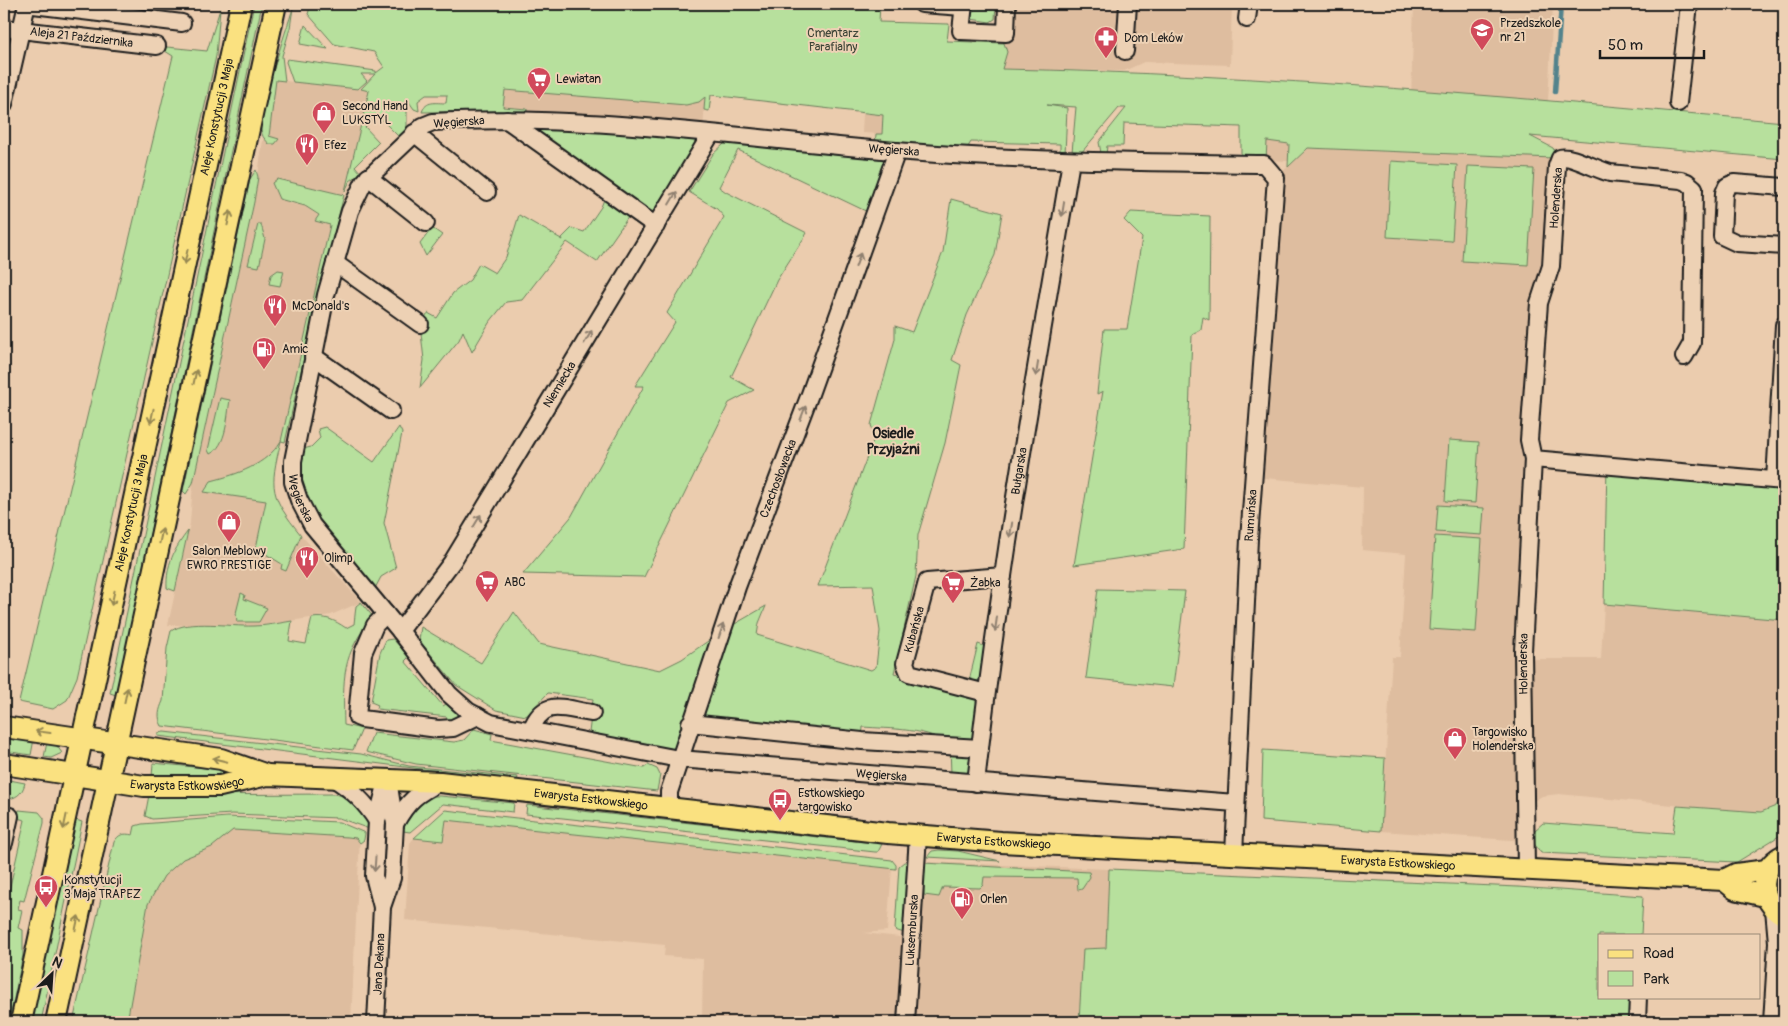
<svg xmlns="http://www.w3.org/2000/svg" width="1788" height="1026" font-family="Pangolin,sans-serif">
  <style>
    .built { fill: #debd9f }
    .green { fill: #b7e09d; stroke: #6a7e5c }
    .lines { fill: none; stroke-linecap: round; stroke-linejoin: round }
    .stream { stroke: #53838c; stroke-width: 4.5 }
    .minor-casing { stroke: #1c1c1c; stroke-width: 20 }
    .major-casing { stroke: #1c1c1c; stroke-width: 24 }
    .minor { stroke: #edd1b4; stroke-width: 16 }
    .major { stroke: #fae180; stroke-width: 20 }
    .oneway { stroke: #8f8070 }
    .oneway2 { stroke: #968853 }
    .labels { text-anchor: middle; stroke-width: 4; stroke-linejoin: round; paint-order: stroke }
    .poi-label { font-size: 12px; fill: #1c1c1c; stroke: #edd1b4; text-anchor: start }
    .park-label { font-size: 12px; fill: #3b4336; stroke: #edd1b4 }
    .street-label { font-size: 12px; fill: #1c1c1c; stroke: #edd1b4 }
    .neighbourhood-label { font-size: 14px; font-weight: bold; fill: #1c1c1c; stroke: #edd1b4 }
  </style>
  <rect width="100%" height="100%" fill="#ebccae"/>
  <filter id="ink" filterUnits="userSpaceOnUse"><feTurbulence type="fractalNoise" baseFrequency=".02" numOctaves="2"/><feDisplacementMap in="SourceGraphic" scale="10" xChannelSelector="R" yChannelSelector="G"/><feConvolveMatrix kernelMatrix="1 2 1 2 8 2 1 2 1" color-interpolation-filters="sRGB"/></filter>
  <g filter="url(#ink)">
    <path class="built" d="M1007 4H1232L1230 65 1144 62 1124 71 1001 69Z
      M1414 4H1553L1548 102 1411 98Z
      M276 80 369 90 344 195 277 179 288 203 305 206 319 216 336 223 330 224 281 441 269 457 243 473 211 481 204 492 266 500 256 548 282 564 296 546 301 535 361 602 331 615 255 626 168 625 190 523 193 483 254 202 263 140Z
      M505 90 705 97 703 133 526 120 527 109 503 107Z
      M863 114H883L882 134 862 133Z
      M1267 140 1289 144 1288 161 1266 160Z
      M1308 148 1560 158 1539 303 1523 659H1601L1604 604 1784 620V794L1776 806 1761 812H1745L1559 794 1542 796 1526 806V841L1381 831 1392 657H1400L1406 554 1362 550 1363 487 1254 477 1276 178Z
      M446 819 892 868 887 931 864 933 917 939 921 862 1109 869 1106 948 1083 949 1079 1022H702L703 959 664 956 665 945 405 920 410 843 414 838 443 841Z
      M229 828 360 836 351 1022H122L148 883 167 862Z"/>
    <path class="green" d="M254 4H262L116 695 110 693Z
      M311 4H880L879 22 949 24 947 41 1004 43 1007 52 1002 69C1263 74 1524 98 1784 122V159L1530 136 1553 148 1556 154 1553 158 1308 148 1288 167 1289 144 1267 141 1266 160 1241 164V127L1124 123 1123 146H1107L1106 155 1101 153 1099 142 1126 108H1119L1081 153 1072 152 1076 107 1047 105 1067 108 1065 154H1060V144L971 142 966 150 897 151 874 215 738 150 719 187 726 192 807 233 777 280 731 377 754 390 729 403 644 577 523 574 571 517 644 386H635L675 322 667 313 724 217 717 209 689 192 713 154 724 144 710 137 656 226 633 210 597 262 567 242 522 300 506 302 489 323 472 352 463 331 459 340 420 388 424 360 420 324 428 313 437 318 453 293 470 280 479 264 495 273 506 257 519 215 563 240 562 238 572 228 584 232 601 207 607 192 507 120 876 149 882 139 875 145 876 134H882L883 115 711 95 709 111 704 110 705 97 699 102 686 105 505 90 503 107 527 109V111L422 112C426 100 436 103 446 103L447 95H426L418 101 419 111 414 109 407 99V129L400 138 377 115 365 127 379 142 355 166 361 173 350 181 345 191 369 91 361 89 375 74H361L367 81 358 89 293 82 286 62 287 59 376 71V73L384 67 374 52 334 44 308 14Z
      M972 4H996L995 19 990 22 971 19Z
      M293 8 290 28 282 56 285 81 276 80 269 136 279 139 275 144H269C267 141 263 138 262 134 255 117 287 29 293 8Z
      M220 9 216 56 77 677 67 700 53 709 19 702 173 56 157 46 207 51Z
      M305 25 328 49 300 44Z
      M1391 161 1457 165 1452 241 1387 237Z
      M1468 166 1534 169 1528 265 1462 261Z
      M256 170 258 177 254 202 193 483 186 494 183 491 250 179Z
      M277 179 344 195 313 317 286 438 285 442 281 441C269 489 270 496 301 535L286 571 281 569 282 564 256 548 266 501 204 492 211 481C238 474 266 465 281 441L330 225 315 221 319 215 305 206 279 199 272 183Z
      M951 199 1002 213 995 255 967 315 952 360 961 365 945 443 918 535 916 576 894 673 978 696 972 778 951 774 950 746C933 728 888 729 863 727L862 741 691 723 679 759 588 741 593 699 548 693 526 716 496 710 456 685 419 640 421 627 481 663 514 612 539 644 660 670 682 659 721 632 766 606 759 623 757 635 871 670 876 667 880 631 873 585 818 586 875 436 871 425 895 339V326L912 332 943 252Z
      M1131 212 1210 216 1209 320 1203 317 1201 330 1192 335 1184 549 1074 565 1103 391 1097 394 1104 329H1127L1142 238 1124 220Z
      M258 224H261L265 239 259 267 248 265Z
      M432 228 442 235 426 256 420 244Z
      M278 270 284 271 280 286 269 284 271 275Z
      M220 398 230 400C227 416 227 446 210 454L208 450Z
      M325 427 374 462 399 427 402 433 384 523 396 568 381 577 371 596 312 525 293 482 303 449 311 447 320 438 318 429Z
      M1449 440 1479 442 1475 503 1445 501Z
      M1607 465 1784 479V620L1604 604Z
      M1438 505 1484 508 1482 535 1436 532Z
      M188 531 175 591 167 588C166 565 174 549 188 531Z
      M1435 536 1482 539 1476 632 1429 629Z
      M1098 589 1185 591 1173 687 1086 678Z
      M241 593 245 595 244 599 267 608 259 622H237L236 613Z
      M361 602 373 617C341 655 343 678 344 725L362 729 353 750 162 726C157 717 159 710 163 701L167 648 171 631C188 619 231 627 253 626 266 626 279 623 292 621L289 641 306 644 312 618C326 616 334 620 346 628L354 624 356 606Z
      M393 639 409 657 405 661 443 706 446 704 456 713 458 718 446 729 447 717 377 709 378 705 371 702 380 653 386 640Z
      M978 644 984 646 980 681H969Z
      M474 729 492 734 491 740 644 768 648 765 657 769 660 775 657 791 416 764 366 752 373 733 454 742 464 740Z
      M164 732 361 754 409 766 518 777 517 781 158 736V733Z
      M4 734 34 739 31 755 4 751Z
      M47 742 57 746 62 753 51 758 44 757Z
      M1263 750 1385 758 1381 831 1261 821Z
      M153 763 235 771 239 776 152 777Z
      M4 779 25 783C22 795 16 798 4 800Z
      M335 794C357 799 365 810 372 830L339 818 232 814 152 819 145 816 149 795Z
      M1784 794V833L1737 862 1541 853 1533 842 1535 830 1543 823 1673 833 1677 806 1761 812 1776 806Z
      M429 796H440L514 803 513 812 443 804 410 832 403 831 407 814Z
      M527 805 882 844 878 852H875L526 814Z
      M19 810 39 812 44 818V823L24 901 20 900 18 909 22 910 18 928 23 930V955L9 1022H4V913L25 820 17 818Z
      M445 810 892 860 896 865V869L446 820 443 841 414 838Z
      M227 817 339 822 365 833 364 840 360 843 356 838 348 837 233 830 212 847 183 859 164 876 148 904 127 1022H73L114 842C119 834 123 833 133 835L135 826 142 824Z
      M76 820 82 822 41 1022H30Z
      M939 850 958 851 1000 861 927 857 932 851Z
      M904 862H907L908 869 904 933 895 930 899 866Z
      M923 863 1089 872 1090 877 1082 889 1078 890 1077 878 984 877 983 885 980 888 943 887 939 897 924 895Z
      M1109 869 1518 887 1643 896 1641 935H1599V997H1638L1637 1022H1079L1083 949 1106 948Z"/>
    <g class="lines">
      <path class="stream" d="M1555 92 1561 4"/>
      <g class="minor-casing">
        <g id="minor">
          <path d="M25 4 182 23"/>
          <path d="M922 4 963 7"/>
          <path d="M964 4 961 31 1006 33 1007 4"/>
          <path d="M1247 19 1249 4"/>
          <path id="s1" d="M4 28 157 46"/>
          <path d="M1125 51 1128 4"/>
          <path d="M1678 103 1689 4"/>
          <path d="M4 104 27 4"/>
          <path d="M507 120 656 226"/>
          <path d="M414 133 487 192"/>
          <path d="M368 177 426 223"/>
          <path d="M1784 187 1734 183 1727 186 1724 193 1722 236 1737 243 1784 246"/>
          <path d="M335 263 420 324"/>
          <path d="M313 356 391 411"/>
          <path d="M1684 357 1692 343 1694 188 1687 182 1681 180 1610 173C1598 170 1568 154 1560 158L1557 166 1551 266 1539 303 1529 440 1533 459 1784 481"/>
          <path d="M1775 480 1784 325"/>
          <path d="M386 614 375 625 363 653 357 717 362 719 438 729 453 728 478 716"/>
          <path id="s2" d="M400 631 452 562 711 134"/>
          <path id="s3" d="M986 693 909 673 905 663 927 582 1003 576"/>
          <path d="M690 723 862 741 980 748"/>
          <path d="M531 730C544 697 562 709 592 713"/>
          <path d="M333 778C352 790 365 802 377 821"/>
          <path id="s4" d="M976 783C999 575 1036 368 1071 161"/>
          <path id="s5" d="M669 808V792L737 587 810 394 897 151"/>
          <path d="M395 824C408 800 417 794 440 782"/>
          <path d="M4 843 10 816"/>
          <path id="s6" d="M1234 854 1249 539 1276 178 1264 164C1141 162 1018 161 896 151 742 139 589 113 433 122L423 126 364 182 350 211 326 295 293 461V482L299 500 312 525 400 631 449 694 468 711 491 723 679 759 1235 803"/>
          <path id="s7" d="M1526 869 1523 651 1533 459"/>
          <path d="M382 907 374 876 377 821 387 781"/>
          <path id="s8" d="M376 1022 382 907 392 878 395 824 388 780"/>
          <path id="s9" d="M906 1022 918 836"/>
          <path d="M1637 1022 1638 997"/>
          <path d="M1772 1022 1777 942 1774 909"/>
        </g>
      </g>
      <g class="major-casing">
        <g id="major">
          <path d="M4 727 221 759 267 775"/>
          <path id="s10" d="M4 764 144 786H220L267 775 440 782 888 833 1001 842 1724 880 1736 874 1767 870"/>
          <path d="M1784 855C1757 868 1758 901 1784 915"/>
          <path d="M1724 880 1735 889 1765 896"/>
          <path id="s11" d="M21 1022 241 4"/>
          <path d="M56 1022 276 4"/>
        </g>
      </g>
      <use href="#minor" class="minor"/>
      <use href="#major" class="major"/>
    </g>
    <defs><path id="oneway-shaft" d="M-6 0H5M1.5-3L5.5 0L1.5 3" fill="none" stroke-width="1.6" stroke-linecap="round" stroke-linejoin="round" transform="scale(1.25)"/></defs>
    <g class="oneway">
      <use href="#oneway-shaft" transform="translate(673 198) rotate(-59)"/>
      <use href="#oneway-shaft" transform="translate(1063 209) rotate(99)"/>
      <use href="#oneway-shaft" transform="translate(858 260) rotate(-70)"/>
      <use href="#oneway-shaft" transform="translate(588 337) rotate(-59)"/>
      <use href="#oneway-shaft" transform="translate(1037 369) rotate(99)"/>
      <use href="#oneway-shaft" transform="translate(803 413) rotate(-69)"/>
      <use href="#oneway-shaft" transform="translate(477 521) rotate(-59)"/>
      <use href="#oneway-shaft" transform="translate(1011 530) rotate(99)"/>
      <use href="#oneway-shaft" transform="translate(996 624) rotate(98)"/>
      <use href="#oneway-shaft" transform="translate(721 631) rotate(-71)"/>
      <use href="#oneway-shaft" transform="translate(375 864) rotate(94)"/>
    </g>
    <g class="oneway2">
      <use href="#oneway-shaft" transform="translate(229 218) rotate(-78)"/>
      <use href="#oneway-shaft" transform="translate(186 257) rotate(102)"/>
      <use href="#oneway-shaft" transform="translate(195 377) rotate(-78)"/>
      <use href="#oneway-shaft" transform="translate(152 416) rotate(102)"/>
      <use href="#oneway-shaft" transform="translate(161 536) rotate(-78)"/>
      <use href="#oneway-shaft" transform="translate(113 598) rotate(102)"/>
      <use href="#oneway-shaft" transform="translate(126 695) rotate(-78)"/>
      <use href="#oneway-shaft" transform="translate(43 732) rotate(-172)"/>
      <use href="#oneway-shaft" transform="translate(220 760) rotate(-166)"/>
      <use href="#oneway-shaft" transform="translate(65 822) rotate(102)"/>
      <use href="#oneway-shaft" transform="translate(77 923) rotate(-78)"/>
    </g>
  </g>
  <defs>
    <g id="school-pin" transform="scale(1.25)"><path d="M0 17L-7.5 6A9.5 9.5 0 1 1 7.5 6Z" fill="#d1495b" stroke="#edd1b4"/><path d="M0-5L7-2L0 1L-7-2ZM-4 1L0 2.5L4 1V4Q0 6-4 4Z" fill="#fff"/></g>
    <g id="pharmacy-pin" transform="scale(1.25)"><path d="M0 17L-7.5 6A9.5 9.5 0 1 1 7.5 6Z" fill="#d1495b" stroke="#edd1b4"/><path d="M-2-6h4v4h4v4h-4v4h-4v-4h-4v-4h4Z" fill="#fff"/></g>
    <g id="supermarket-pin" transform="scale(1.25)"><path d="M0 17L-7.5 6A9.5 9.5 0 1 1 7.5 6Z" fill="#d1495b" stroke="#edd1b4"/><path d="M-6-5.5h2.5l.6 2H6L4.5 2H-2.5L-4.4-4H-6ZM-1.5 3.2a1.3 1.3 0 1 0 .1 0ZM3 3.2a1.3 1.3 0 1 0 .1 0Z" fill="#fff"/></g>
    <g id="shop-pin" transform="scale(1.25)"><path d="M0 17L-7.5 6A9.5 9.5 0 1 1 7.5 6Z" fill="#d1495b" stroke="#edd1b4"/><path d="M-5-2.5h2.3a2.7 3.5 0 0 1 5.4 0H5L5.5 6h-11ZM-1.5-2.5h3a1.5 2.3 0 0 0-3 0Z" fill="#fff"/></g>
    <g id="restaurant-pin" transform="scale(1.25)"><path d="M0 17L-7.5 6A9.5 9.5 0 1 1 7.5 6Z" fill="#d1495b" stroke="#edd1b4"/><path d="M-5-6h1v4h1v-4h1v4h1v-4h1v5L-1.5 .5V6h-2V.5L-5-1ZM5-6V6H3V1.5H1.5Q1.5-4 5-6Z" fill="#fff"/></g>
    <g id="fuel-pin" transform="scale(1.25)"><path d="M0 17L-7.5 6A9.5 9.5 0 1 1 7.5 6Z" fill="#d1495b" stroke="#edd1b4"/><path d="M-5.5-6h7V0h2V4h1.3V-2.5L3-4.5l.8-.8L6-3V5H2.5V1h-1V6h-7ZM-4.2-4.7v3.2H.2V-4.7Z" fill="#fff"/></g>
    <g id="bus-pin" transform="scale(1.25)"><path d="M0 17L-7.5 6A9.5 9.5 0 1 1 7.5 6Z" fill="#d1495b" stroke="#edd1b4"/><path d="M-5-6H5V4H4V6H2V4H-2V6H-4V4H-5ZM-3.5-4V0h7V-4ZM-3.5 1.2v1.5H-2V1.2ZM2 1.2v1.5H3.5V1.2Z" fill="#fff"/></g>
  </defs>
  <g fill-rule="evenodd">
    <use href="#school-pin" x="1482" y="30"/>
    <use href="#pharmacy-pin" x="1106" y="38"/>
    <use href="#supermarket-pin" x="539" y="79"/>
    <use href="#shop-pin" x="324" y="113"/>
    <use href="#restaurant-pin" x="307" y="145"/>
    <use href="#restaurant-pin" x="275" y="306"/>
    <use href="#fuel-pin" x="264" y="349"/>
    <use href="#shop-pin" x="229" y="522"/>
    <use href="#restaurant-pin" x="307" y="558"/>
    <use href="#supermarket-pin" x="487" y="582"/>
    <use href="#supermarket-pin" x="953" y="583"/>
    <use href="#shop-pin" x="1455" y="739"/>
    <use href="#bus-pin" x="780" y="800"/>
    <use href="#bus-pin" x="46" y="887"/>
    <use href="#fuel-pin" x="962" y="899"/>
  </g>
  <g class="labels">
    <g class="poi-label">
      <text x="1500" y="27">Przedszkole<tspan x="1500" dy="14">nr 21</tspan></text>
      <text x="1124" y="42">Dom Leków</text>
      <text x="556" y="83">Lewiatan</text>
      <text x="342" y="110">Second Hand<tspan x="342" dy="14">LUKSTYL</tspan></text>
      <text x="324" y="149">Efez</text>
      <text x="292" y="310">McDonald's</text>
      <text x="282" y="353">Amic</text>
      <text x="229" y="555" text-anchor="middle">Salon Meblowy<tspan x="229" dy="14">EWRO PRESTIGE</tspan></text>
      <text x="324" y="562">Olimp</text>
      <text x="504" y="586">ABC</text>
      <text x="970" y="587">Żabka</text>
      <text x="1472" y="736">Targowisko<tspan x="1472" dy="14">Holenderska</tspan></text>
      <text x="798" y="797">Estkowskiego<tspan x="798" dy="14">targowisko</tspan></text>
      <text x="64" y="884">Konstytucji<tspan x="64" dy="14">3 Maja TRAPEZ</tspan></text>
      <text x="980" y="903">Orlen</text>
    </g>
    <g class="park-label">
      <text x="833" y="37">Cmentarz<tspan x="833" dy="14">Parafialny</tspan></text>
    </g>
    <g class="street-label">
      <text dy="4" stroke="none"><textPath href="#s1" startOffset="78">Aleja 21 Października</textPath></text>
      <text dy="4" stroke="none"><textPath href="#s11" startOffset="926">Aleje Konstytucji 3 Maja</textPath></text>
      <text transform="translate(459 122) rotate(-4)" y="4">Węgierska</text>
      <text transform="translate(894 150) rotate(4)" y="4">Węgierska</text>
      <text transform="translate(1556 198) rotate(-86)" y="4">Holenderska</text>
      <text dy="4" stroke="none"><textPath href="#s2" startOffset="294">Niemiecka</textPath></text>
      <text dy="4" stroke="none"><textPath href="#s4" startOffset="315">Bułgarska</textPath></text>
      <text dy="4" stroke="none"><textPath href="#s5" startOffset="348">Czechosłowacka</textPath></text>
      <text dy="4" stroke="none"><textPath href="#s6" startOffset="1948">Węgierska</textPath></text>
      <text dy="4" stroke="none"><textPath href="#s11" startOffset="521">Aleje Konstytucji 3 Maja</textPath></text>
      <text dy="4" stroke="none"><textPath href="#s6" startOffset="339">Rumuńska</textPath></text>
      <text dy="4" stroke="none"><textPath href="#s3" startOffset="125">Kubańska</textPath></text>
      <text dy="4" stroke="none"><textPath href="#s7" startOffset="205">Holenderska</textPath></text>
      <text dy="4" stroke="none"><textPath href="#s6" startOffset="2641">Węgierska</textPath></text>
      <text dy="4" stroke="none"><textPath href="#s10" startOffset="185">Ewarysta Estkowskiego</textPath></text>
      <text dy="4" stroke="none"><textPath href="#s10" startOffset="591">Ewarysta Estkowskiego</textPath></text>
      <text dy="4" stroke="none"><textPath href="#s10" startOffset="996">Ewarysta Estkowskiego</textPath></text>
      <text dy="4" stroke="none"><textPath href="#s10" startOffset="1401">Ewarysta Estkowskiego</textPath></text>
      <text dy="4" stroke="none"><textPath href="#s9" startOffset="92">Luksemburska</textPath></text>
      <text dy="4" stroke="none"><textPath href="#s8" startOffset="58">Jana Dekana</textPath></text>
    </g>
    <g class="neighbourhood-label">
      <text x="893" y="438">Osiedle<tspan x="893" dy="16">Przyjaźni</tspan></text>
    </g>
  </g>
  <rect width="1788" height="1026" fill="none" stroke="#edd1b4" stroke-width="20"/>
  <rect x="10" y="10" width="1768" height="1006" fill="none" stroke="#1c1c1c" stroke-width="2" filter="url(#ink)"/>
  <rect x="1598" y="934" width="162" height="65" fill="#edd1b4" stroke="#998977"/>
  <rect x="1608" y="950" width="25" height="8" fill="#fae180" stroke="#998977"/>
  <text x="1643" y="958" font-size="15" fill="#1c1c1c">Road</text>
  <rect x="1608" y="971" width="25" height="15" fill="#b7e09d" stroke="#998977"/>
  <text x="1643" y="984" font-size="15" fill="#1c1c1c">Park</text>
  <g transform="translate(52 974) rotate(25)" stroke="#edd1b4" stroke-width="4" paint-order="stroke">
  <path d="M0-4L9 19L0 12L-9 19Z" fill="#1c1c1c"/>
  <text y="-8" font-size="14" font-weight="bold" text-anchor="middle" fill="#1c1c1c">N</text>
  </g>
  <path d="M1600 50v8h104v-8" fill="none" stroke="#1c1c1c" stroke-width="2.5"/>
  <text x="1608" y="50" font-size="15" fill="#1c1c1c" stroke="#edd1b4" stroke-width="4" paint-order="stroke">50 m</text>
</svg>
